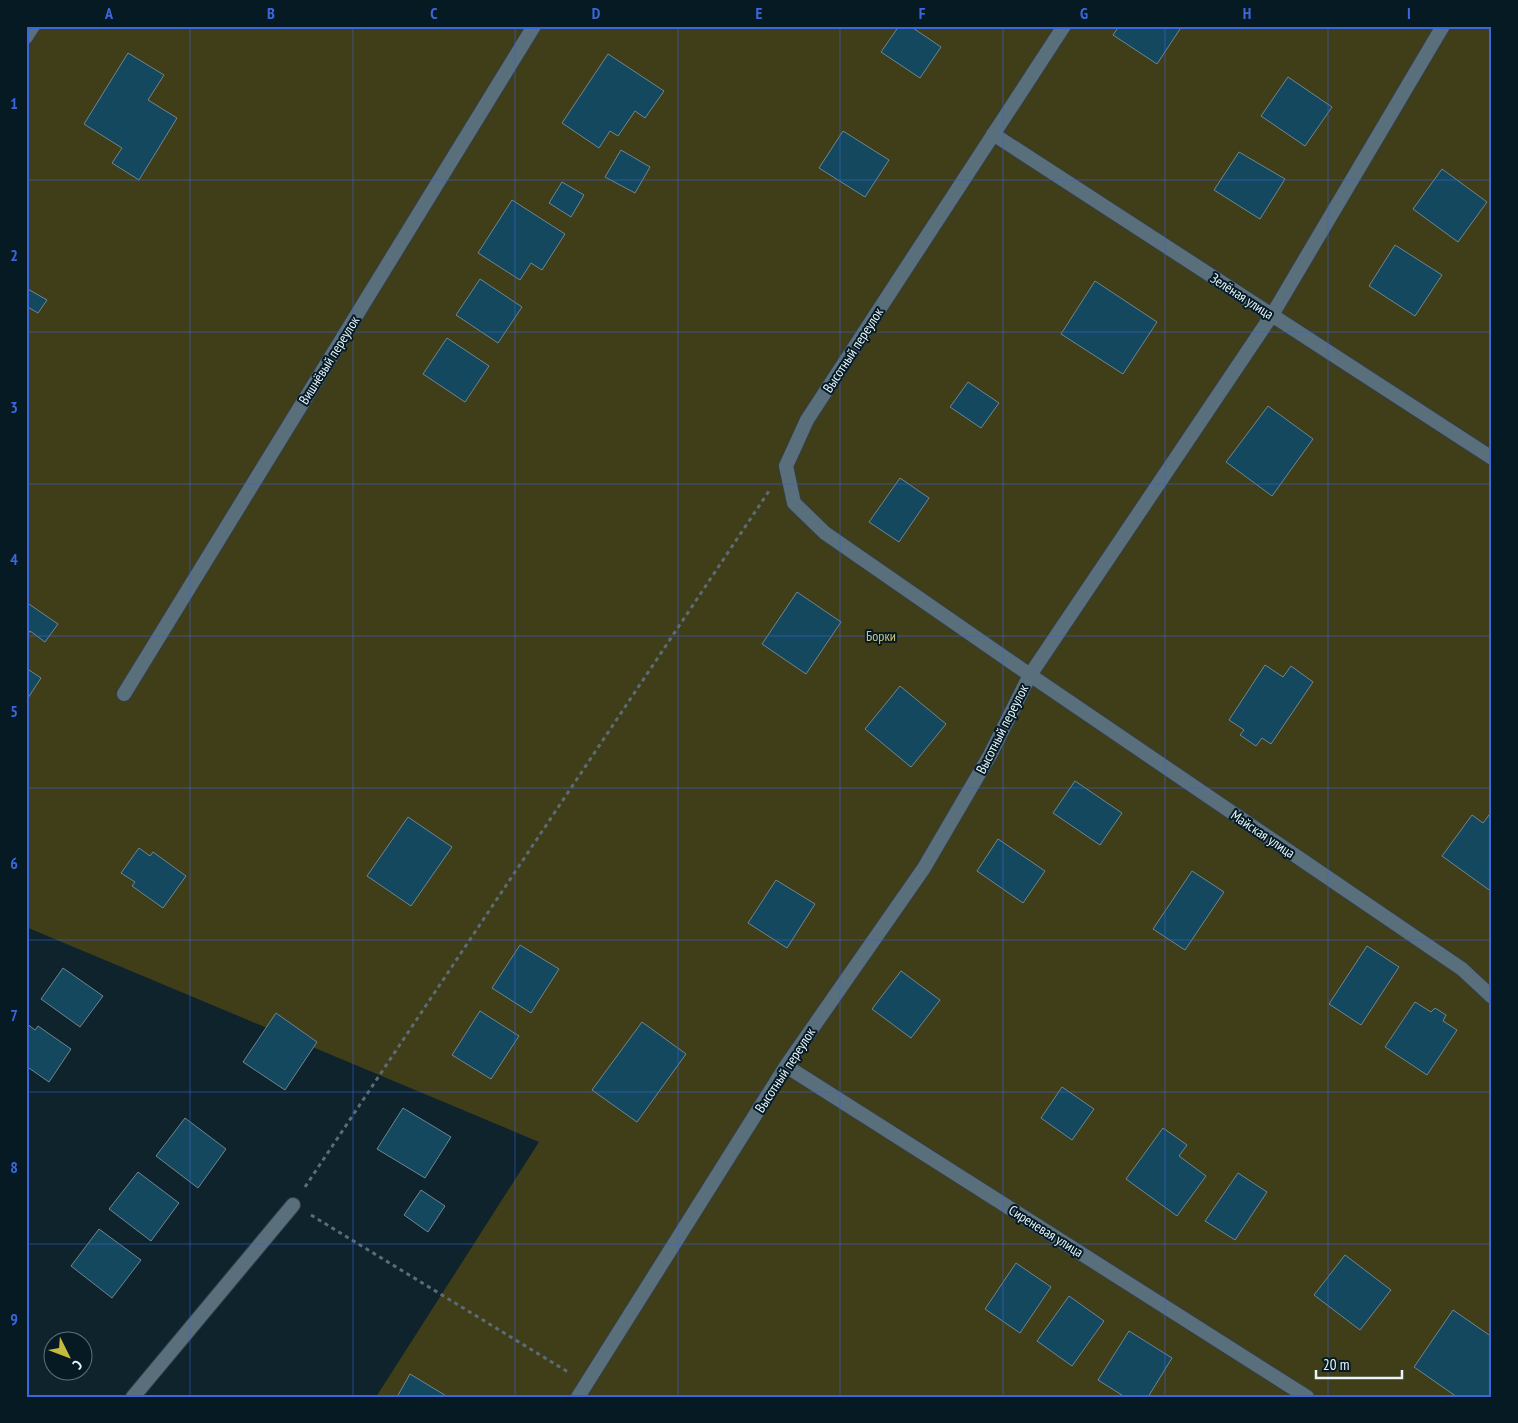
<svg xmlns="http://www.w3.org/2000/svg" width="1518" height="1423" font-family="'PT Sans Narrow',sans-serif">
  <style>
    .green { fill: #403d19 }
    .building { fill: #14485e; stroke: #6f8692 }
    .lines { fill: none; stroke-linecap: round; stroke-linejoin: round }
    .service-casing { stroke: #333f48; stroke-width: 16 }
    .minor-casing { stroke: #333f48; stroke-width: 16 }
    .path { stroke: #5b6c75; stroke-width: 3; stroke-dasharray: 4 4; stroke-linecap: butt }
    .service { stroke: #596f7b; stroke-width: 14 }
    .minor { stroke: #596f7b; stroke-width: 14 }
    .grid { fill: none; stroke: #3b67dd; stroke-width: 1; stroke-opacity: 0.55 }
    .labels { text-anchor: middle; stroke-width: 4; stroke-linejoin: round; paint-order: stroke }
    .street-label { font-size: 14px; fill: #e8f4fb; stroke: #061a23 }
    .park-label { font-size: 14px; fill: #cbc67d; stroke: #061a23 }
    .neatline { fill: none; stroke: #3b67dd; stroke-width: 2 }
    .grid-label { font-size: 16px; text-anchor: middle; font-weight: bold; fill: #3b67dd }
  </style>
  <rect width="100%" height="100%" fill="#0f232d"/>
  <path class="green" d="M26 26H1492V1397H376L539 1142 26 927Z"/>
  <path class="building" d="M899 26H910L941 47 920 78 881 52Z
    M1119 26H1182L1157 64 1113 35Z
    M128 53 164 75 148 100 177 118 139 180 112 163 122 148 84 124Z
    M608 54 664 91 645 118 635 111 618 136 610 131 599 148 562 123Z
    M1288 77 1332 107 1305 146 1261 116Z
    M843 131 889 160 865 197 819 168Z
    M621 150 650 167 635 193 605 177Z
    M1239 152 1285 179 1260 219 1214 190Z
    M1442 169 1487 202 1458 242 1413 209Z
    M562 182 584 195 571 217 549 203Z
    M512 200 565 234 542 270 531 263 520 280 478 253Z
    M1395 245 1442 275 1415 316 1369 286Z
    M480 279 522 307 498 343 456 315Z
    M1095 281 1157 322 1123 374 1061 334Z
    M26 288 47 300 38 313 26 306Z
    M447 338 489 366 465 402 423 374Z
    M968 382 999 403 981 428 950 407Z
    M1268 406 1313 439 1272 496 1226 462Z
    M900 478 929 498 899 542 869 522Z
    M797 592 841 622 806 674 762 644Z
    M26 602 58 624 45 642 30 631 26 637Z
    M1265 665 1283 677 1291 666 1313 682 1271 744 1262 738 1256 746 1240 735 1244 730 1229 720Z
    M26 668 41 678 26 701Z
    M900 686 946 724 911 767 865 729Z
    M1075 781 1122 813 1100 845 1053 813Z
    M1492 811V892L1442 856 1472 815 1483 823Z
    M408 817 452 847 411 906 367 876Z
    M998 839 1045 871 1023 903 977 871Z
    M139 848 150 856 153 852 186 876 163 908 132 886 135 882 121 873Z
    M1192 871 1224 892 1185 950 1153 929Z
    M776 880 815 904 787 948 748 923Z
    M520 945 559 969 531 1013 492 988Z
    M1367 946 1399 967 1361 1025 1329 1004Z
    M63 968 103 996 80 1027 41 999Z
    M901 971 940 1000 911 1038 872 1009Z
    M1415 1002 1431 1012 1435 1008 1446 1015 1443 1021 1457 1030 1427 1075 1385 1047Z
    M480 1011 519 1036 491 1079 452 1055Z
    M276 1013 317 1042 285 1090 243 1062Z
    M642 1022 686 1054 637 1122 592 1090Z
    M26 1023 35 1030 38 1026 71 1049 49 1082 26 1066Z
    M1062 1087 1094 1109 1072 1140 1041 1118Z
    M403 1108 451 1137 425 1178 377 1149Z
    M185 1118 226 1149 198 1188 156 1156Z
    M1163 1128 1187 1145 1179 1156 1206 1176 1177 1216 1126 1179Z
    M138 1172 179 1203 151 1241 109 1209Z
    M1238 1173 1267 1192 1235 1240 1205 1221Z
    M421 1190 445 1206 428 1232 404 1215Z
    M99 1229 141 1260 112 1298 71 1266Z
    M1345 1255 1391 1290 1360 1330 1314 1295Z
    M1016 1263 1051 1287 1020 1333 985 1309Z
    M1069 1296 1104 1321 1072 1366 1037 1341Z
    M1453 1310 1492 1337V1397H1457L1414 1367Z
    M1129 1331 1172 1358 1148 1397H1125L1098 1380Z
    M410 1374 448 1397H397Z"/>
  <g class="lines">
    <g class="service-casing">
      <path id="service" d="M133 1397 293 1205"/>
    </g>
    <g class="minor-casing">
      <path id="minor" d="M1443 26 1272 315 1030 675 1462 969 1492 997
        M26 37 33 26
        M993 134 1492 458
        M124 694 534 26
        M786 1066 1307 1397
        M578 1397 786 1066 924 868 990 755 1030 675 825 533 794 503 786 466 807 420 1064 26"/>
    </g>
    <path class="path" d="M305 1187 769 491
      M311 1215 568 1372"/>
    <use href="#service" class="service"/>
    <use href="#minor" class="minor"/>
  </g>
  <path class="grid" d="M190 26V1397M353 26V1397M515 26V1397M678 26V1397M840 26V1397M1003 26V1397M1165 26V1397M1328 26V1397M26 180H1492M26 332H1492M26 484H1492M26 636H1492M26 788H1492M26 940H1492M26 1092H1492M26 1244H1492"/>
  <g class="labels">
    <g class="street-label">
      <text transform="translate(1242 296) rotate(33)" y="5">Зелёная улица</text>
      <text transform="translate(853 350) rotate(-57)" y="5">Высотный переулок</text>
      <text transform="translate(329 360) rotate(-58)" y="5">Вишнёвый переулок</text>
      <text transform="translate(1002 729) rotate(-63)" y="5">Высотный переулок</text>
      <text transform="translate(1263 834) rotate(34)" y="5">Майская улица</text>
      <text transform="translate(785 1070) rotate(-57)" y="5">Высотный переулок</text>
      <text transform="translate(1046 1231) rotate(32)" y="5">Сиреневая улица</text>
    </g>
    <g class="park-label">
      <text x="881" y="641">Борки</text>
    </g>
  </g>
  <rect width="1518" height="1423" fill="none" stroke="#061a23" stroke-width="55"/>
  <g transform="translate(68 1356) rotate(132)"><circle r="24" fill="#061a23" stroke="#607179"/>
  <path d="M0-4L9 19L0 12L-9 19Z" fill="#c5bc3d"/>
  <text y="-8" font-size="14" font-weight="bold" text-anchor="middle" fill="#e8f4fb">С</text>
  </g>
  <path d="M1316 1370v8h86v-8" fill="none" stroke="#e8f4fb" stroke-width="2.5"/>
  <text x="1323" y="1370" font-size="15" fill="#e8f4fb" stroke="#061a23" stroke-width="4" paint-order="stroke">20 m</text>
  <rect x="28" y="28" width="1462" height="1368" class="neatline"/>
  <g class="grid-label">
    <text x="109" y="19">A</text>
    <text x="271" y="19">B</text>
    <text x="434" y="19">C</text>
    <text x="596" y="19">D</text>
    <text x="759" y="19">E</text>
    <text x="922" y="19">F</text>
    <text x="1084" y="19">G</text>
    <text x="1247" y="19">H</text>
    <text x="1409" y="19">I</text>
    <text x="14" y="109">1</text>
    <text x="14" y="261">2</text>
    <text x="14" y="413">3</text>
    <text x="14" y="565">4</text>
    <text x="14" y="717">5</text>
    <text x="14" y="869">6</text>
    <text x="14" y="1021">7</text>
    <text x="14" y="1173">8</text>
    <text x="14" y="1325">9</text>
  </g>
</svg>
